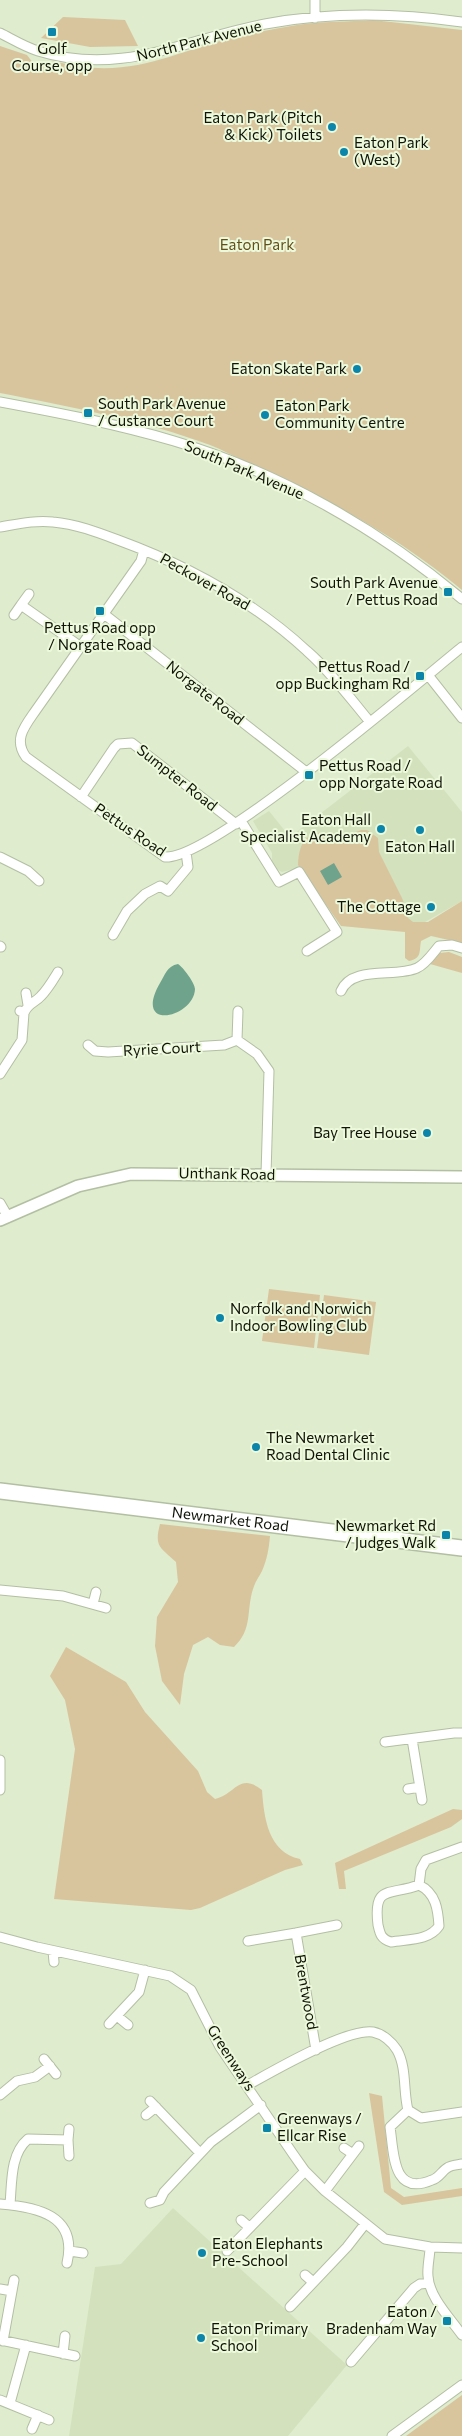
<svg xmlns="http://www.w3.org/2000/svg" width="462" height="2436" font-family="Commissioner,sans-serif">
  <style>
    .built { fill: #d3e2bd }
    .green { fill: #d8c59d }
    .water { fill: #6fa38c }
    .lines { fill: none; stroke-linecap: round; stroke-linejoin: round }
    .minor-casing { stroke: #b3bfa2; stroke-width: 11 }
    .tertiary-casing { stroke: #b3bfa2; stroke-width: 14 }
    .trunk-casing { stroke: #b3bfa2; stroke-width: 18 }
    .minor { stroke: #fff; stroke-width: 9 }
    .tertiary { stroke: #fff; stroke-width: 11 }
    .trunk { stroke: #fff; stroke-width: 15 }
    .poi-dot { fill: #0b86aa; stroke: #edf9db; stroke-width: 2 }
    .labels { text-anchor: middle; stroke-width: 4; stroke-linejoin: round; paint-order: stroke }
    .street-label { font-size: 15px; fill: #0f1308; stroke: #edf9db }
    .poi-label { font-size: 15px; fill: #0f1308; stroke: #edf9db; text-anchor: end }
    .park-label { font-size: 15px; fill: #644e18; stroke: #edf9db }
  </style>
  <rect width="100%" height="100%" fill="#dfecce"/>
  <path class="built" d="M408 746 462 812V901L418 926 302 867 282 872 276 869 272 861V853L253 821 269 811 290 837Z
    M173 2208 347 2365 288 2436H69L95 2267 121 2264Z"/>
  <path class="green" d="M63 17 125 20 138 46 90 47 41 38Z
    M373 20 462 30V590C397 536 325 497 248 463 235 457 223 450 210 445 143 420 70 407 0 393V46L27 55 33 63 45 66 54 61C129 82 171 52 240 36 259 32 278 28 297 25 322 21 348 22 373 20Z
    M361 830H367L378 838 379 852 402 898 404 903 403 908 408 918 413 922H428L462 901V943L431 936 421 941C419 952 422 958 409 961L405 958V932L341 926 298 865C300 813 338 842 361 830Z
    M449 952 462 957V973L430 964 440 953Z
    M269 1289 320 1295 314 1348 262 1341Z
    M324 1295 376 1302 369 1355 317 1348Z
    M160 1524 270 1536C269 1548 267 1560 262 1571 259 1577 255 1582 253 1589 246 1611 253 1629 234 1647L220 1645 208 1637 193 1645 184 1674 180 1705 162 1681 155 1646 157 1617 178 1582 176 1562C160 1547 154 1547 160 1524Z
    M66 1647 126 1682 145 1712 198 1771 207 1792 215 1799C236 1794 239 1772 262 1790 264 1818 268 1852 300 1859L303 1865 285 1870 200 1908 191 1910 54 1899 75 1749 65 1700 50 1676Z
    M453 1809 462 1810V1819L451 1827 344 1871 346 1889H339L335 1863Z
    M369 2093 382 2096 391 2188 404 2197 462 2188V2196L402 2205 384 2192Z
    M462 2395V2436H406Z"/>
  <path class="water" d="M334 863 342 877 328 885 320 871Z
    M178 964C183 967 195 983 195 989 194 1018 132 1032 160 983 165 975 167 966 178 964Z"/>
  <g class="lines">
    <g class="minor-casing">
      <path id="minor" d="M315 18V0
        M0 33C12 39 25 47 38 51 122 77 185 39 265 24 330 12 397 13 462 22
        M0 402C59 413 117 424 174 441 279 472 378 529 462 599
        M0 527C18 524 35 520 53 522 76 524 97 532 118 540 186 565 254 602 307 651 331 672 350 698 370 722
        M144 550 141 561 36 710C25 726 13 739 26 757L165 857C211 860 416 684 462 647
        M29 594 21 605 81 647
        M104 614 305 771
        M14 615 21 605
        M428 675 462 718
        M81 797 114 748 118 744 132 743 236 824
        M241 821 279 882 299 872 337 932 307 951
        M0 857 28 871 39 881
        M113 935 127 911 145 894 160 886 168 891 188 867 186 852
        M0 946 1 947
        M341 991C352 965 396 978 417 968 426 964 433 953 439 946L452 945 462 948
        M26 993 28 1005
        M238 1011 237 1040 257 1054 269 1071 266 1175
        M24 1013C28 1003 35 1003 41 996 48 989 53 980 58 972
        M88 1045 95 1051 108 1052 224 1045 237 1040
        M0 1074 22 1040 24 1013 20 1011
        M0 1203 8 1217
        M0 1590 63 1596 106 1608
        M93 1604 96 1592
        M412 1739 422 1800
        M385 1742 454 1733H462
        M0 1760V1790
        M408 1789 420 1787
        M419 1885C436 1893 438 1910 439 1926 429 1941 407 1939 391 1942 381 1939 380 1934 378 1925 373 1884 389 1896 419 1885Z
        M419 1885 421 1869 426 1860 462 1847
        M0 1937 37 1947 170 1976 191 1990 220 2047 293 2154 305 2171 325 2191 385 2239 430 2247 462 2248
        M248 1941 296 1933
        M53 1951 54 1962
        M117 2016 128 2025
        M109 2024 139 1992 145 1970
        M316 2050 296 1933 337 1925
        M44 2059 56 2074
        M248 2085C273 2071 347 2028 373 2032 383 2034 392 2042 397 2050 407 2068 403 2091 408 2110
        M0 2095 17 2081 35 2077 50 2066
        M150 2101 200 2153
        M462 2112 421 2118 408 2110 390 2127C394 2153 392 2197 432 2180 439 2178 442 2171 447 2168 451 2165 457 2165 462 2164
        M146 2115 156 2107
        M68 2140 69 2156
        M344 2148 353 2154
        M325 2191 359 2146
        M150 2203 160 2200 164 2192 211 2142 261 2105
        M0 2204C37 2207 78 2215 67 2263
        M10 2204C12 2183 10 2154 28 2139L68 2140 69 2129
        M241 2220 249 2227
        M430 2247C430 2256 427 2267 428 2276 429 2297 450 2318 462 2335
        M70 2251 83 2253
        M227 2251 305 2171
        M305 2275 313 2282
        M0 2289 12 2291
        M290 2307 347 2247 365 2224
        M0 2340 75 2356
        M3 2341 14 2280
        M63 2354 65 2336
        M351 2362 414 2288 420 2284 429 2283
        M0 2400 49 2420
        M10 2403 26 2345
        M32 2429 38 2415
        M392 2436 462 2385"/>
    </g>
    <g class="tertiary-casing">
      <path id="tertiary" d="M0 1220 78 1186 131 1174 462 1177"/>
    </g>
    <g class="trunk-casing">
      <g id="trunk">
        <path id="s1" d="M0 1491 462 1548"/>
      </g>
    </g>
    <use href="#minor" class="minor"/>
    <use href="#tertiary" class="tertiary"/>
    <use href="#trunk" class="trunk"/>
  </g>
  <g class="poi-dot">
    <rect x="47" y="27" width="10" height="10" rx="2.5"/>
    <circle cx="332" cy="127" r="5"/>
    <circle cx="344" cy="152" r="5"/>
    <circle cx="357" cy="369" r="5"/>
    <rect x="83" y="408" width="10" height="10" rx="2.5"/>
    <circle cx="265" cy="415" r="5"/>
    <rect x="443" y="587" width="10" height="10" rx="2.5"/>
    <rect x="95" y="606" width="10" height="10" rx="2.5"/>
    <rect x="415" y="671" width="10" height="10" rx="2.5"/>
    <rect x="304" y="770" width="10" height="10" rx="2.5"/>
    <circle cx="381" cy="829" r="5"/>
    <circle cx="420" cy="830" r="5"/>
    <circle cx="431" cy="907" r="5"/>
    <circle cx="427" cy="1133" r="5"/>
    <circle cx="220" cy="1318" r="5"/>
    <circle cx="256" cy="1447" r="5"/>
    <rect x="441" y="1530" width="10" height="10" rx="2.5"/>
    <rect x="262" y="2123" width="10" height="10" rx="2.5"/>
    <circle cx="202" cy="2253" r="5"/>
    <rect x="442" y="2316" width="10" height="10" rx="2.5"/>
    <circle cx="201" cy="2338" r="5"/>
  </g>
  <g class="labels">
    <g class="street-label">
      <text transform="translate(199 41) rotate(-14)" y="5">North Park Avenue</text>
      <text transform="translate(244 470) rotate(23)" y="5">South Park Avenue</text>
      <text transform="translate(205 582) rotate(29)" y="5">Peckover Road</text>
      <text transform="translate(205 693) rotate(38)" y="5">Norgate Road</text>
      <text transform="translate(177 778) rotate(38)" y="5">Sumpter Road</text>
      <text transform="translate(130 830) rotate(34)" y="5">Pettus Road</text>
      <text transform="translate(162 1049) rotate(-3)" y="5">Ryrie Court</text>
      <text transform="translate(227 1174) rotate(1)" y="5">Unthank Road</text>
      <text dy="5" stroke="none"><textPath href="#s1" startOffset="232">Newmarket Road</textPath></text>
      <text transform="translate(306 1992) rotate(80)" y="5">Brentwood</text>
      <text transform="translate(231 2058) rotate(57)" y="5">Greenways</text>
    </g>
    <g class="poi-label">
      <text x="52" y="54" text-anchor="middle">Golf<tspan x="52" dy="17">Course, opp</tspan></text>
      <text x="322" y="123">Eaton Park (Pitch<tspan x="322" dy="17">&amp; Kick) Toilets</tspan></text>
      <text x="354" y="148" text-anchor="start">Eaton Park<tspan x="354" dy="17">(West)</tspan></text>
      <text x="347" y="374">Eaton Skate Park</text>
      <text x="98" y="409" text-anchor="start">South Park Avenue<tspan x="98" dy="17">/ Custance Court</tspan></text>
      <text x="275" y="411" text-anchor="start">Eaton Park<tspan x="275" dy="17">Community Centre</tspan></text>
      <text x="438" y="588">South Park Avenue<tspan x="438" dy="17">/ Pettus Road</tspan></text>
      <text x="100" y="633" text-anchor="middle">Pettus Road opp<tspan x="100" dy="17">/ Norgate Road</tspan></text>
      <text x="410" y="672">Pettus Road /<tspan x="410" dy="17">opp Buckingham Rd</tspan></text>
      <text x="319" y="771" text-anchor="start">Pettus Road /<tspan x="319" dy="17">opp Norgate Road</tspan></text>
      <text x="371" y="825">Eaton Hall<tspan x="371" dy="17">Specialist Academy</tspan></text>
      <text x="420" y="852" text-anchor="middle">Eaton Hall</text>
      <text x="421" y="912">The Cottage</text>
      <text x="417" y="1138">Bay Tree House</text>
      <text x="230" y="1314" text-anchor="start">Norfolk and Norwich<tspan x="230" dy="17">Indoor Bowling Club</tspan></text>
      <text x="266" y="1443" text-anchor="start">The Newmarket<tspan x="266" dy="17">Road Dental Clinic</tspan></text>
      <text x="436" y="1531">Newmarket Rd<tspan x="436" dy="17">/ Judges Walk</tspan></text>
      <text x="277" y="2124" text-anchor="start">Greenways /<tspan x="277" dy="17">Ellcar Rise</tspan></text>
      <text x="212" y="2249" text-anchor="start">Eaton Elephants<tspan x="212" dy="17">Pre-School</tspan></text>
      <text x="437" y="2317">Eaton /<tspan x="437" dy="17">Bradenham Way</tspan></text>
      <text x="211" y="2334" text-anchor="start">Eaton Primary<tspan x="211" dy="17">School</tspan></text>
    </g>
    <g class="park-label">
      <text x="257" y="250">Eaton Park</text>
    </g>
  </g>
</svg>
